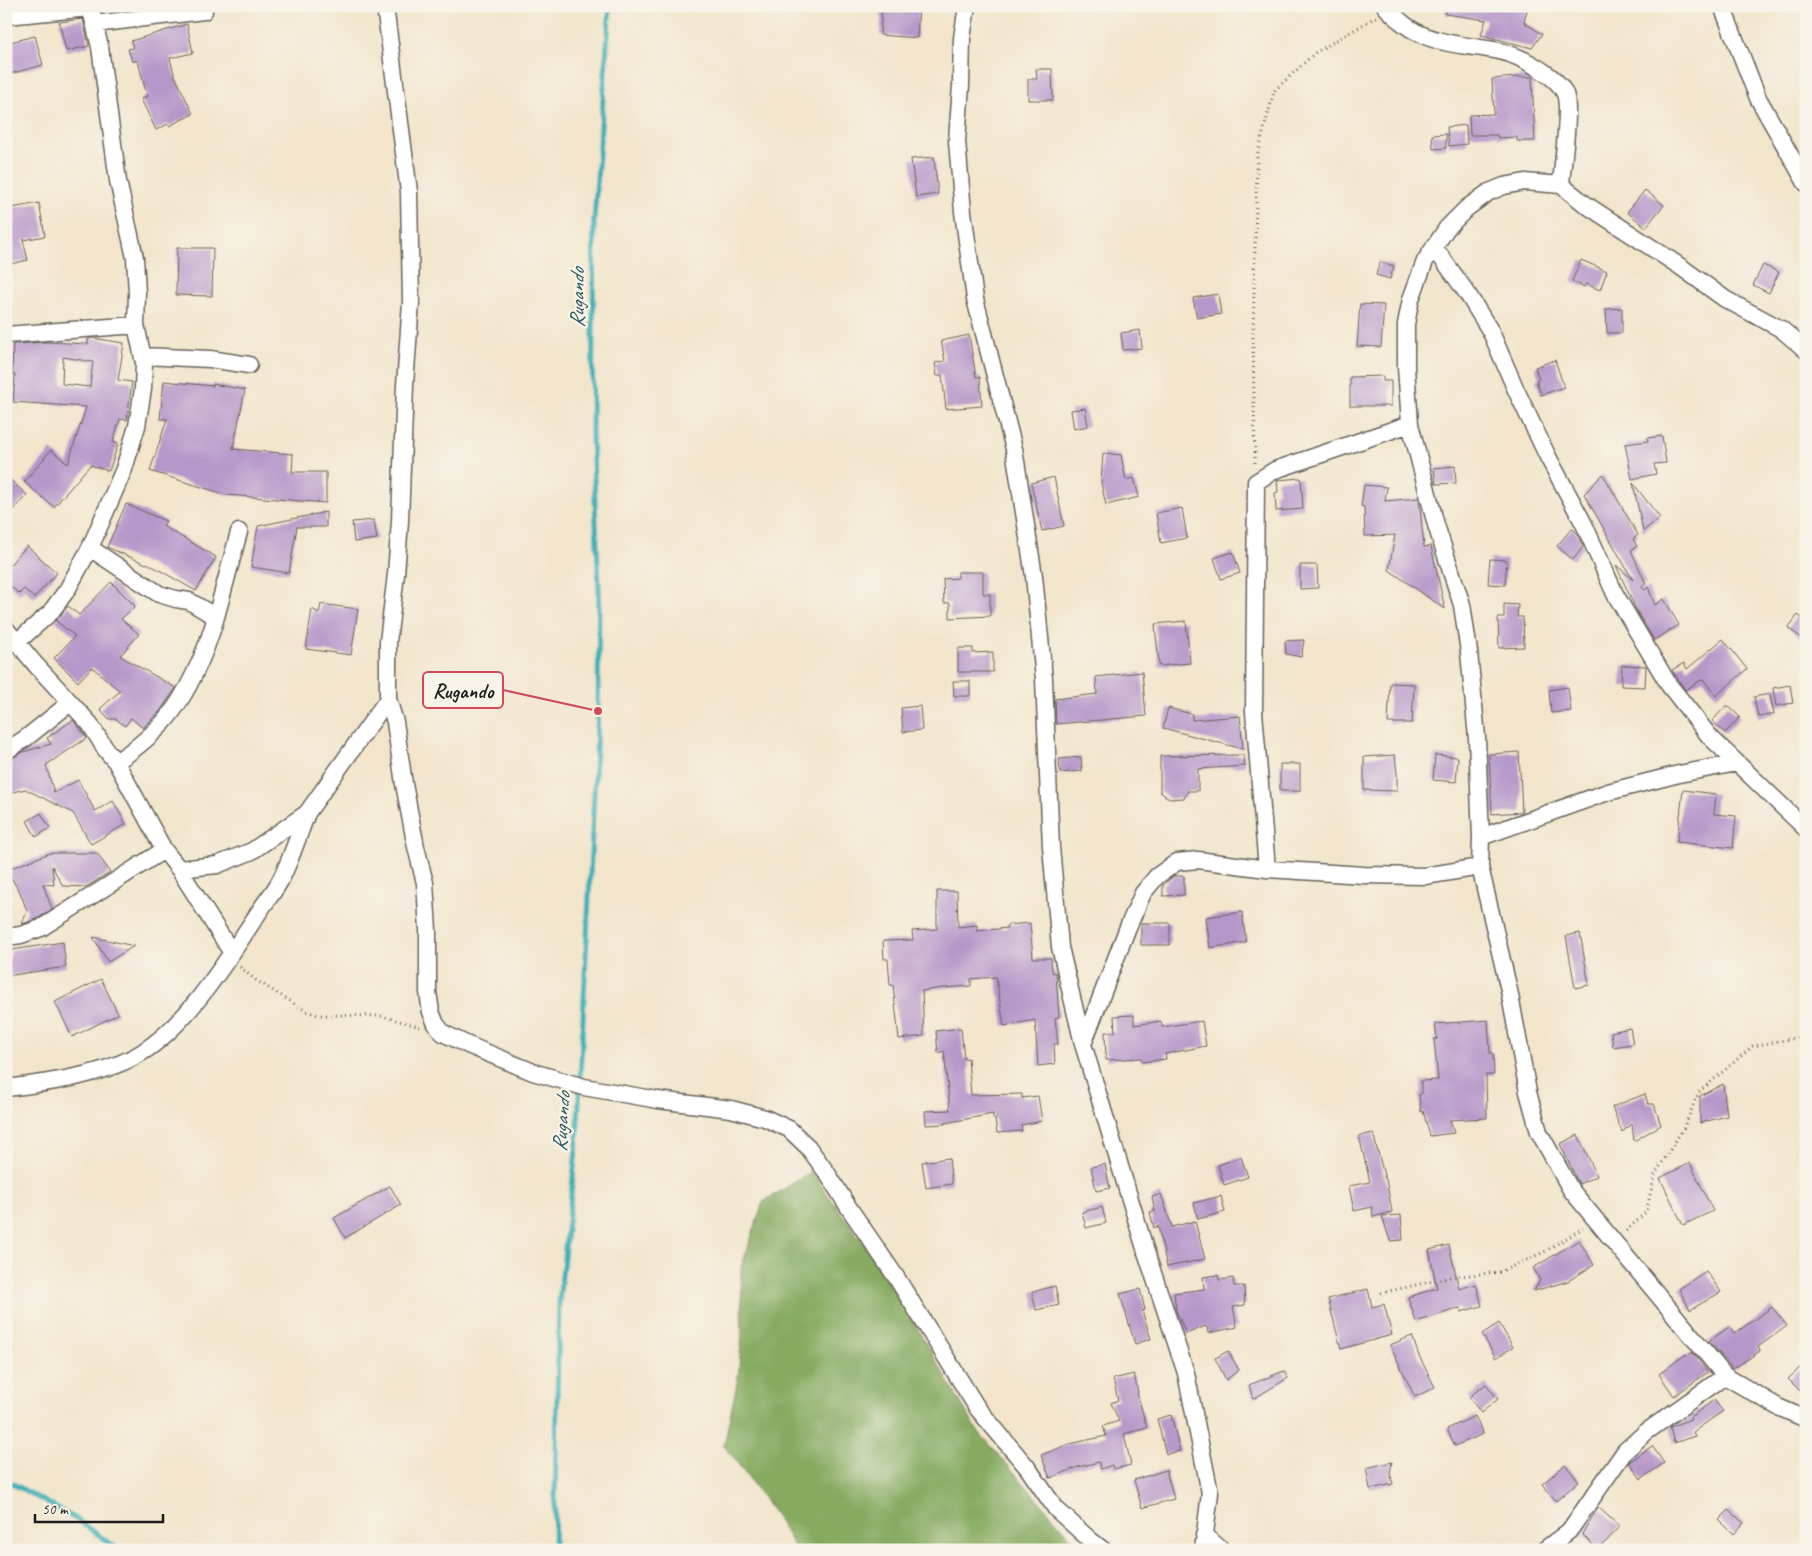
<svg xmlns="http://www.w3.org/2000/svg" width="1812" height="1556" font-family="Caveat,sans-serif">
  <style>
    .forest { fill: #85aa60; stroke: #50633e }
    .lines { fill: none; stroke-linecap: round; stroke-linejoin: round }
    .stream { stroke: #3fb0b7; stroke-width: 5 }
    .building { fill: #b697c9; fill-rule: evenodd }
    .minor-casing { stroke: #67625a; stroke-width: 19 }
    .path { stroke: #67625a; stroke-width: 3; stroke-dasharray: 1 4; stroke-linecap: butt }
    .minor { stroke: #fff; stroke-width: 16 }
    .labels { text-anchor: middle; stroke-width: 5; stroke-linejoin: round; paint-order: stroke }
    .water-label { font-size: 21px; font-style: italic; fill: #2a575a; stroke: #f7f3e8 }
    .leader { fill: none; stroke: #d1495b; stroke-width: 2 }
    .callout-dot { fill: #d1495b; stroke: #f7f3e8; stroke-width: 2 }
    .callout { fill: #f7f3e8; stroke: #d1495b; stroke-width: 2 }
    .callout-label { font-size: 21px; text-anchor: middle; font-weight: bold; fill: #1c1c1c }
  </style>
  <rect width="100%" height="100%" fill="#f7f3e8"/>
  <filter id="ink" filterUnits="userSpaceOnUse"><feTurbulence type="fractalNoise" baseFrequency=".02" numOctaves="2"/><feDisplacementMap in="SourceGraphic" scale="10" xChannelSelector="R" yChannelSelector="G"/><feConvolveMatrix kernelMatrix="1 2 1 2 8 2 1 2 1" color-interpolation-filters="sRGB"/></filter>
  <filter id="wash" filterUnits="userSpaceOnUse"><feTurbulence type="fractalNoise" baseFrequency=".0096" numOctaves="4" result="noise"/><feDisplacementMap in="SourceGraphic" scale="20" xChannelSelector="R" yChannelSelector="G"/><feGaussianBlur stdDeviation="1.12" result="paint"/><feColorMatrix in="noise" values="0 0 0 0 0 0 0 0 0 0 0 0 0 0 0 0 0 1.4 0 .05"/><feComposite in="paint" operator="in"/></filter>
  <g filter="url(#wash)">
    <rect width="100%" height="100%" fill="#f2e5cc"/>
    <path class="forest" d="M811 1172 888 1276 922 1337 977 1430 1082 1550H796L775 1514 724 1445 738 1378 742 1334 741 1268 763 1202Z"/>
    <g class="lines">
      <path class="stream" d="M6 1480 76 1519 119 1550
        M554 1550 559 1302 577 1142 598 711 599 587 592 436 594 220 610 6"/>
    </g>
    <g id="blocks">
      <path class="building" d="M882 6H919L917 38 880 35Z
        M1446 6H1528L1524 22 1542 34 1532 48 1481 35 1486 20 1445 14Z
        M83 19 89 46 66 51 59 22Z
        M187 24 193 53 170 58 174 74 193 114 169 126 168 124 156 130 141 99 147 96 138 61H132L128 49 133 48 131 41Z
        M35 36 43 65 6 75V43Z
        M1036 69H1052L1053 100H1028V79H1037Z
        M1516 77H1532L1535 141H1517V137L1498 138 1497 135H1470L1469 115 1494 114 1492 79Z
        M1466 125 1467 144 1449 146 1447 127Z
        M1446 134V148L1433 149 1432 135Z
        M934 157 938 194 916 197 911 159Z
        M1645 190 1664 205 1646 227 1627 212Z
        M39 203 45 236 23 240 28 260 6 265V209Z
        M177 248H213L212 296 176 295Z
        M1581 260 1607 271 1600 290 1586 284 1584 287 1572 281Z
        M1380 262 1394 266 1390 279 1376 275Z
        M1763 265 1779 272 1769 293 1753 285Z
        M1218 294 1221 314 1197 318 1193 298Z
        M1360 304 1384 305 1381 347 1357 346Z
        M1622 308V333H1607L1606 309Z
        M1140 330 1142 348 1123 350 1121 333Z
        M969 335 976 377H980L982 406 946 409 942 375 937 376 935 363 945 361 941 341Z
        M92 338 124 343 118 380 132 382 127 420 120 419 113 442 118 444 109 471 90 465 54 507 24 482 51 450 68 464 86 407 13 402 15 374H12L13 344 47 342 88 344V339ZM63 357 93 362 90 387 62 384Z
        M1555 360 1564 387 1541 395 1536 380 1539 379 1535 367Z
        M1383 376V381H1391V406H1350V377Z
        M164 381 213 386V384L245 390 233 449 293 454 292 472H326V503L227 495 150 471 167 419H160Z
        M1085 408 1088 426 1074 429 1071 410Z
        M1662 436 1666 463 1654 464 1656 474 1632 479 1625 444 1648 441 1647 438Z
        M1103 453 1121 455 1126 480 1134 478 1139 497 1106 505 1101 483Z
        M1455 466 1456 483 1436 484 1434 468Z
        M1603 474 1638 535 1633 539 1637 546 1631 550 1646 584 1641 587 1645 590 1648 587 1655 605 1664 599 1679 625 1654 640 1636 610 1616 565 1633 580 1584 494Z
        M6 476 27 495 6 517Z
        M1054 477 1064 526 1042 531 1031 483Z
        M1301 478 1303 509 1276 511 1275 493 1278 492 1277 480Z
        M1633 483 1660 518 1643 531Z
        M1364 485 1387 487 1385 501 1419 498 1424 547 1431 546 1445 609 1389 570 1395 535 1365 536 1364 507 1361 506Z
        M126 504 166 521 163 526 216 557 196 591 147 563 146 564 107 547Z
        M1182 508 1187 538 1161 543 1156 513Z
        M326 512V527H297L289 573 251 567 258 526Z
        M374 520 377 539 354 542 352 522Z
        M1572 528 1576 532 1583 547 1573 560 1557 546Z
        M27 546 57 573 34 598 24 589 19 594 6 582V569Z
        M1233 552 1240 573 1221 579 1214 558Z
        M1490 559 1507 560 1505 585 1488 584Z
        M1300 565H1317L1318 588 1300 589Z
        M958 572H983V594H990V616L950 618V603H944L943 579 958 578Z
        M111 582 135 606 121 619 139 634 120 656 176 688 160 711 143 728 131 718 125 726 116 719H109L100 709 120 691 92 667 78 682 54 658 75 636 56 621 68 606 79 615Z
        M321 604 358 609 351 655 306 649 312 609 319 613Z
        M1504 604 1518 605 1517 617H1523L1524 647 1499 648 1498 618H1504Z
        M1798 615 1806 621V641L1788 628Z
        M1186 621 1190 663 1159 666 1155 624Z
        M1723 639 1747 669 1716 696 1703 679 1685 690 1672 670 1684 663 1687 669Z
        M1304 640 1301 657 1286 654 1285 641Z
        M958 648H973V653L993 652V672H958Z
        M1622 665 1646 666 1645 687 1621 686Z
        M1142 672 1146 716 1056 724 1055 699 1097 694 1096 677Z
        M953 681H970V696H954Z
        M1390 683 1414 684 1412 723H1388Z
        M1790 685 1793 703 1776 706 1773 688Z
        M1568 687 1571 711 1551 713 1549 690Z
        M1770 694 1774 714 1758 717 1754 697Z
        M1727 705 1740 717 1725 733 1712 721Z
        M920 706 922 730 903 732 901 708Z
        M1168 708 1192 714V720L1240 716 1243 749 1163 728Z
        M73 720 87 738 46 765 54 793 78 780 95 811 113 801 126 824 91 844 73 813 25 789 10 793 6 786V761L23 752 51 744 47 738Z
        M1519 752 1522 812 1492 814 1489 754Z
        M1244 755 1245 766 1198 769V791H1188L1184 798 1170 799 1160 792V756Z
        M1395 755 1397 774V791L1364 790V757Z
        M1435 755 1458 757 1456 782 1433 780Z
        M1081 757 1082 771 1060 773 1059 759Z
        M1280 764H1300V791H1280Z
        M1683 790 1716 794 1714 814 1736 816 1733 848 1677 842Z
        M41 813 50 828 36 837 27 821Z
        M50 853H97L110 872 86 887 63 886 52 866 54 885 43 884 52 909 37 919 22 924 27 911 20 892 6 870Z
        M1174 876H1184V895L1163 896V885Z
        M937 891H957L958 927 977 925V931L1007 928V925L1030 923 1033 958H1051L1052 972 1056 973 1059 1017 1055 1018 1058 1044H1054L1055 1064 1038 1066 1035 1020 1004 1026 996 977 971 979V986L943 988 922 991 924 1036 899 1039 893 985H890L888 959H884L883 941 913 940 912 931 937 929Z
        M1242 912 1246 942 1210 948 1206 917Z
        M1141 923H1170V945H1141Z
        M1580 933 1589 985 1575 988 1566 936Z
        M93 937 134 946 108 962Z
        M63 942 66 967 6 976V965L12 950Z
        M101 979 118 1014 72 1037 55 1002Z
        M1134 1015V1025L1161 1021 1162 1027 1202 1021 1206 1046 1165 1054 1166 1059 1142 1062 1141 1058 1106 1060 1105 1032H1115L1114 1016Z
        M1488 1020 1490 1053H1493L1494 1075H1486L1487 1118 1450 1120 1454 1133 1430 1136 1423 1111 1421 1112 1419 1095 1421 1094V1081L1438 1080 1434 1039H1437L1435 1024Z
        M961 1028 964 1059 968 1058 971 1095 1022 1094V1098L1038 1096 1042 1121 1021 1125 1022 1131 997 1133 995 1119H993V1114L945 1123V1124L926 1125 925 1111 950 1110 944 1051 938 1053 936 1031Z
        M1630 1028 1633 1044 1613 1047 1611 1032Z
        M1723 1084 1727 1116 1700 1123V1096Z
        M1645 1094 1648 1104H1654L1661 1125 1634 1141 1632 1124 1622 1132 1612 1107Z
        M1373 1133 1385 1179H1386L1392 1212 1373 1217 1372 1207 1354 1211 1349 1186 1370 1182 1359 1136Z
        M1578 1135 1597 1176 1579 1184 1560 1144Z
        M1241 1157 1248 1177 1224 1185 1218 1165Z
        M949 1158 952 1184 926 1188 922 1162Z
        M1690 1163 1713 1211 1683 1225 1660 1178Z
        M1105 1164 1110 1188 1096 1191 1091 1167Z
        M390 1186 401 1205 345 1238 334 1218Z
        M1161 1194 1172 1227 1195 1221 1205 1259 1167 1267 1158 1226 1154 1228 1150 1212 1155 1211 1152 1197Z
        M1221 1196 1225 1212 1198 1219 1194 1203Z
        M1102 1207 1106 1223 1086 1228 1082 1212Z
        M1401 1215 1403 1240 1390 1241 1382 1216Z
        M1579 1240 1594 1265 1568 1281 1534 1291 1540 1280 1533 1268Z
        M1449 1245 1459 1289 1476 1284 1482 1306 1461 1312 1460 1308 1416 1322 1408 1297 1437 1288 1429 1250Z
        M1706 1271 1721 1292 1690 1310 1679 1289Z
        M1218 1275 1219 1280 1233 1278 1234 1286H1244L1245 1305 1233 1307 1237 1327 1209 1333 1206 1326 1186 1334 1176 1310 1174 1293 1204 1289 1203 1277Z
        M1055 1286 1059 1305 1036 1310 1032 1292Z
        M1140 1289 1145 1310 1142 1311 1151 1339 1135 1344 1120 1294Z
        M1368 1289 1372 1307 1384 1304 1392 1335 1341 1349 1328 1299Z
        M1772 1307 1787 1326 1758 1347 1760 1351 1733 1369 1732 1368 1709 1341 1729 1327 1734 1334Z
        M1499 1323 1513 1347 1496 1358 1482 1334Z
        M1412 1336 1419 1356 1435 1387 1415 1397 1390 1345Z
        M1228 1351 1239 1370 1226 1380 1215 1358Z
        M1692 1352 1708 1372 1674 1396 1659 1374 1686 1354 1687 1356Z
        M1806 1362V1397L1788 1379Z
        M1284 1371 1288 1378 1253 1399 1249 1385Z
        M1134 1374 1138 1393H1137L1147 1428 1124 1434 1131 1465 1113 1469 1112 1465 1101 1469 1099 1462 1078 1467 1050 1478 1041 1455 1070 1444 1106 1436 1103 1426 1119 1421 1111 1403 1118 1400 1113 1379Z
        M1486 1384 1498 1399 1481 1413 1469 1397Z
        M1714 1400 1723 1411 1693 1432 1695 1436 1674 1443 1670 1427 1691 1419 1690 1417Z
        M1171 1415 1180 1451 1166 1454 1157 1419Z
        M1475 1416 1483 1434 1455 1446 1447 1429Z
        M1652 1446 1664 1463 1641 1479 1629 1462Z
        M1392 1462 1390 1473 1393 1484 1370 1489 1366 1468Z
        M1565 1465 1579 1481 1556 1501 1542 1484Z
        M1166 1470 1174 1499 1142 1508 1134 1480Z
        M1598 1507 1620 1527 1598 1550 1582 1534Z
        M1729 1510 1744 1523 1734 1534 1719 1520Z"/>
    </g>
  </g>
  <g filter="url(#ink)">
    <use href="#blocks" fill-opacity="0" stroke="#67625a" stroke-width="1"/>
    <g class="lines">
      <g class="minor-casing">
        <path id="minor" d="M385 6 409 192 411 302 405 385 400 521 396 574 388 642V699L395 722 404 784 416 847 425 883 428 930V992L431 1012 436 1024 443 1033 468 1045 533 1072 584 1087 658 1100 731 1109 765 1118 789 1129 808 1147 827 1173 849 1208 896 1277 978 1409 1027 1467 1056 1509 1089 1539 1103 1550
          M967 6 962 38 961 85 957 141 963 212 975 299 1014 449 1034 576 1044 679 1051 847 1060 947 1083 1044 1146 1252 1186 1373 1210 1493 1203 1550
          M1385 6C1398 20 1410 31 1428 37 1450 46 1476 46 1499 51 1517 55 1533 64 1547 74 1554 79 1562 86 1565 94 1571 108 1562 167 1561 185
          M1722 6 1758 98 1806 183
          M6 16 90 8
          M94 24 204 11
          M1434 247 1467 293 1491 332 1516 390 1548 457 1584 524 1615 594 1669 685 1710 737 1806 829
          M6 335 136 325
          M1806 350 1781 329 1725 299 1681 267 1585 204 1561 185 1525 182 1504 186 1489 192 1467 208 1447 228 1425 261 1411 299 1406 324V367L1410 424 1436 525 1462 605 1469 652 1477 738 1481 837 1480 867 1509 990 1528 1092 1539 1132 1571 1190 1725 1376 1778 1407 1806 1419
          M143 356 210 359 249 365
          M90 548 159 594 176 599 189 601 216 617C206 652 185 702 158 728 145 741 131 752 116 762
          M216 617 239 532
          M6 629 35 664 90 724 106 750 116 762 164 850 179 869 232 953
          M17 642 50 613 67 590 90 548 124 469 137 426 143 389 144 363 136 325 137 293 135 258 118 181 100 47 90 6
          M6 751 26 738 70 703
          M1481 837 1608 792 1679 774 1737 763
          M179 869 217 865 252 851 307 813 388 699
          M1267 869 1254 712 1256 482 1275 470 1410 424
          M6 937 21 935 41 928 164 850
          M1083 1044 1128 927 1143 893 1157 876 1177 862 1198 860 1267 869 1364 875 1425 876 1480 867
          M6 1088C48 1083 105 1075 141 1053 188 1024 227 960 257 915 265 902 276 890 282 877 292 856 299 834 307 813
          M1204 1535 1222 1550
          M1544 1550 1569 1531 1625 1451 1646 1432 1725 1376"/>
      </g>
      <path class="path" d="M1255 463 1253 337 1257 156 1274 91 1315 53 1376 17
        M240 967 254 979 306 1011 318 1015 382 1016 420 1027
        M1626 1231 1646 1212 1655 1174 1683 1129 1699 1092 1753 1046 1806 1036
        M1381 1293 1451 1277 1500 1272 1544 1252 1583 1228"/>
      <use href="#minor" class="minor"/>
    </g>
  </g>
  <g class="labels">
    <g class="water-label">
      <text transform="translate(577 298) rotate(-90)" y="7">Rugando</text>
      <text transform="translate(561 1122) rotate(-86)" y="7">Rugando</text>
    </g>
  </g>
  <path class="leader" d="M598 711L503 690"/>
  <circle class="callout-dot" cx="598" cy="711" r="5"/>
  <rect class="callout" x="423" y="672" width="80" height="36" rx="5"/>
  <g class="callout-label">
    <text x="463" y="698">Rugando</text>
  </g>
  <rect width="1812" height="1556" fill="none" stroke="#f7f3e8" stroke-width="25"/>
  <path d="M35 1514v8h128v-8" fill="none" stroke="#1c1c1c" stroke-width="2.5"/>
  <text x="42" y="1514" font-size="15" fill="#1c1c1c" stroke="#f7f3e8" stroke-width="4" paint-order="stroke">50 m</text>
</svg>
